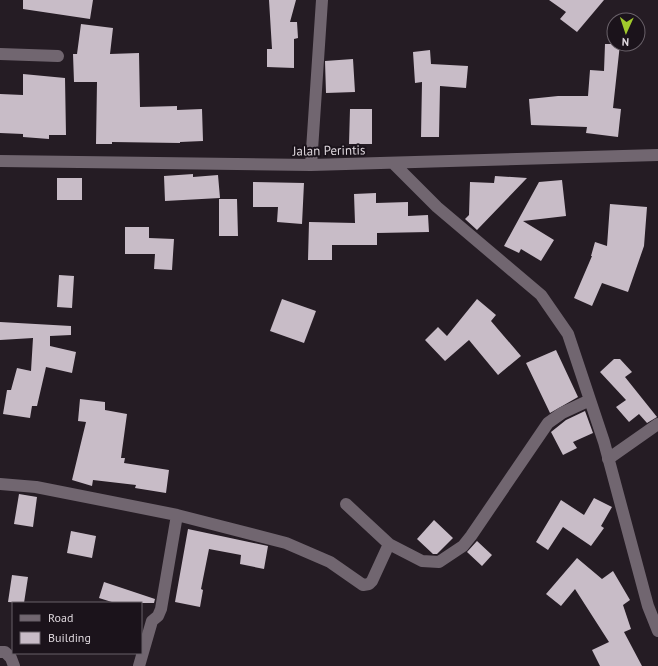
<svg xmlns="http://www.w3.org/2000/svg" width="658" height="666" font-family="'PT Sans',sans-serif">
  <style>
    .building { fill: #c8bcc7 }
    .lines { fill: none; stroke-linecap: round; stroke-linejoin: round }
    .street { stroke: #716670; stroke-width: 12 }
    .labels { text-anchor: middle; stroke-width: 4; stroke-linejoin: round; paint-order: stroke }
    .street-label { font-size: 13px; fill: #ded7dd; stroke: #1b131b }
  </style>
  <rect width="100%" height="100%" fill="#251c24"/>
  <path class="building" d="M23 0H93L90 19 23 9Z
    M269 0H296L290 22H297L298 38 294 39V68L267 67V49H272Z
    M549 0H604L577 32 560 19 566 12Z
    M81 24 113 28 110 54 139 53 140 107 177 106V110L202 109 203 141 180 142V143L112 142V144H96L97 82H74L73 54H77Z
    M605 44H620L613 108 621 109 618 137 586 133 587 127 531 125 529 99 558 96H588L590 70 604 71Z
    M430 50 431 64 468 66 466 88 440 86 439 137H421L422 82 415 83 413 52Z
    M353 59 355 92 326 93 325 61Z
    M23 74 65 78 66 135H49V139L23 137V134L0 133V94L23 95Z
    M350 109H372V144H349Z
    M193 174V177L218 175 220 198 165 201 164 176Z
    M495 176 527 178 477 230 465 219 469 215 470 182 494 183Z
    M57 178H82V200H57Z
    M562 180 566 216 523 221 554 240 541 261 521 249 519 253 504 246 539 182Z
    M253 182 304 183 302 224 277 222 278 207H253Z
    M376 193V203L408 202V216L428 215 429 232 377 233V245H332V260H308L309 222 355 223 354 194Z
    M219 199H237L238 236H219Z
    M610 204 647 207 644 246 628 292 602 283 592 306 574 298 592 256H591L595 242 607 246Z
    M125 227H149V238L174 239 172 270 154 269 155 254H125Z
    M59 275 74 276 72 308 57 307Z
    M282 299 316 311 304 343 270 331Z
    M477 299 496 315 491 321 521 356 498 375 469 340 445 361 425 340 438 327 447 336Z
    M0 322 71 326V335L50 336V346L76 352 72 373 46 367 37 406H32L30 418 3 414 7 390H11L17 368 31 371 33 338 0 340Z
    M556 350 578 397 550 413 526 363Z
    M614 359H620L632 372 625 377 657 417 647 423 639 414 629 422 616 407 626 400 600 372Z
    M80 399 105 402V410L127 414 121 458H125L124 463 169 470 166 493 135 488 136 485 93 480 92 486 72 480 86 422 78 421Z
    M585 411 593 433 573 442 577 448 563 455 551 432 566 420Z
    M19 494 37 497 33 527 14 524Z
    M594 498 612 507 601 526 604 528 591 546 563 527 548 550 536 542 561 500 584 515Z
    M434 520 453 538 437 554H433L417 539Z
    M188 529 268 546 264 569 240 564 241 555 209 549 201 589 203 590 200 607 175 602Z
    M71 531 96 536 92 558 67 553Z
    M477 541 492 555 482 566 467 552Z
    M577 558 602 579 613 571 630 600 623 605 631 629 624 632 642 666H600L592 650 609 642 575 589 561 606 546 594Z
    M12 575 28 577 24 603 8 602Z
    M104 582 155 599 154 603H115L99 598Z"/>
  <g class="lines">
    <path class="street" d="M0 54 58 56
      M0 161 311 165 658 155
      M393 163 437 207 541 295 568 334 604 442 648 606 658 631
      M311 165 322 0
      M608 459 658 424
      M0 484 36 487 177 515 286 543 330 562 363 585 369 584 372 581 389 544
      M346 504 389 544 422 561 439 562 463 546 471 536 548 423 562 413 590 400
      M0 652H5L11 658 14 666
      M139 666 152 621 158 616 161 609 177 515"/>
  </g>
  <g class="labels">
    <g class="street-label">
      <text transform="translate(329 150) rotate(-1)" y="5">Jalan Perintis</text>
    </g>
  </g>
  <rect x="12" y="602" width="130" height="52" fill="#1b131b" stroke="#696169"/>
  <rect x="20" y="615" width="20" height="6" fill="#716670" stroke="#696169"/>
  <text x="48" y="622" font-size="12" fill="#ded7dd">Road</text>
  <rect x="20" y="632" width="20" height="12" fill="#c8bcc7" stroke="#696169"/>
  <text x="48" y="642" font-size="12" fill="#ded7dd">Building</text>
  <g transform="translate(626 32) rotate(183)"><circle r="19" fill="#1b131b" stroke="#696169"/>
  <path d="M0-3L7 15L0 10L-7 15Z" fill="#a0c92c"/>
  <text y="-6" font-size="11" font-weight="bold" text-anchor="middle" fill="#ded7dd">N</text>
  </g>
</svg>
